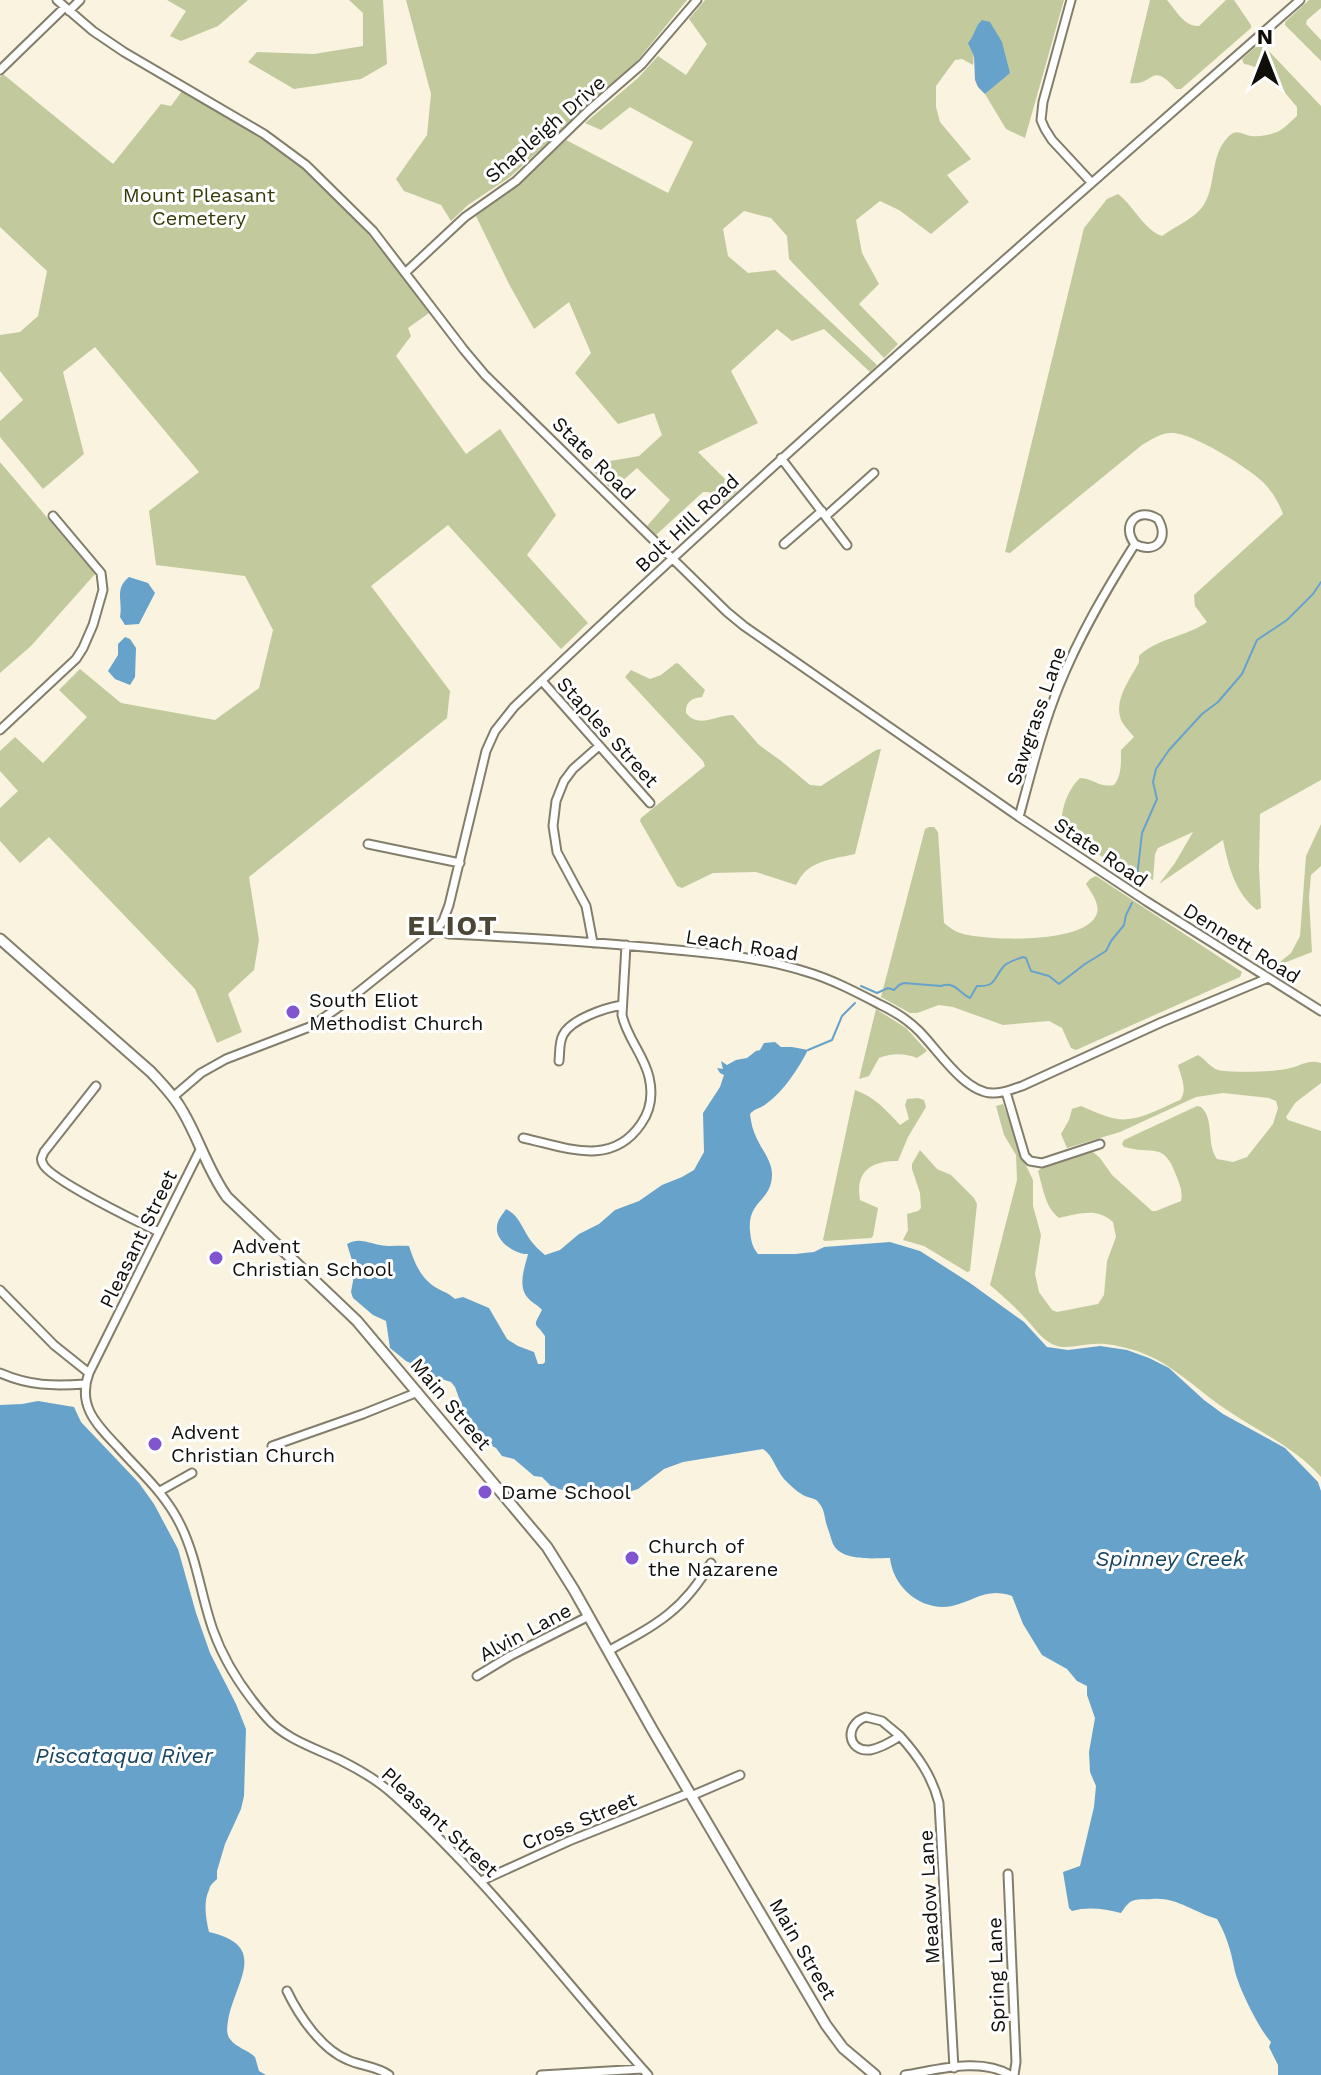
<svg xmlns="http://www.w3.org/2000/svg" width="1321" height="2075" font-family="'Work Sans',sans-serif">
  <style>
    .green { fill: #c2ca9d }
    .water { fill: #67a2cb }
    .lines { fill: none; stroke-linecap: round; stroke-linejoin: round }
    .stream { stroke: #67a2cb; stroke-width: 2 }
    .minor-casing { stroke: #837e6c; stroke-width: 11 }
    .major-casing { stroke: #837e6c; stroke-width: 13 }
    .minor { stroke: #fff; stroke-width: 7 }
    .major { stroke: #fff; stroke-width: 9 }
    .poi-dot { fill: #8055cf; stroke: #fff; stroke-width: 3 }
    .labels { text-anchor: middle; stroke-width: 6; stroke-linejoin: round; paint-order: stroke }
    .street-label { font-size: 20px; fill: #100e08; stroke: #fff }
    .park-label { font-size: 20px; fill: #363b08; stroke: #fff }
    .poi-label { font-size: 20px; fill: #100e08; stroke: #fff; text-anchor: start }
    .water-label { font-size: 22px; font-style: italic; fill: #174562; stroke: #fff }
    .district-label { font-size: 28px; font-weight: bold; letter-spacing: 2px; fill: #4b4636; stroke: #fff }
  </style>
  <rect width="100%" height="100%" fill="#f9f3df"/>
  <path class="green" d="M167 0H248L218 26 181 41 170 36 186 11Z
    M349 0H383L387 64 361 79 294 89 248 62 257 52 314 54 363 46V13Z
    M406 0H687L637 61 510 177 468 205 451 221 441 205 404 191 396 179 427 135 431 94Z
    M705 0H1064L1025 138 1006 129 985 94 1001 80 976 29 973 65 962 59 955 60 936 86V107L940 122 971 159 947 175 969 202 931 234 899 210 880 201 856 220 862 253 879 284 859 304 898 344 884 358 789 259 787 236 771 218 744 211 723 229 728 256 748 273 775 270 877 365 870 372 824 329 792 341 777 329 731 371 758 423 698 452 737 491 723 504 709 492H703L656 535 647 526 670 500 637 468 612 490 592 470 599 463 639 456 662 435 654 413 618 424 575 373 591 353 569 302 534 329 509 284 476 216 515 187 566 140 668 193 693 142 630 107 601 130 585 123 638 78 658 56 686 75 707 44 689 19Z
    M1150 0H1167C1176 10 1184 27 1199 26L1226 0H1234L1251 25V28L1181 89H1176C1150 60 1155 86 1130 83Z
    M1309 0H1321V8L1307 20 1306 24 1321 40V61L1285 25V22Z
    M1259 44 1263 45 1321 106V780L1260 814 1259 867 1261 908 1257 910C1235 893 1228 865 1223 840L1159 884 1175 863 1193 832 1158 848 1155 854 1153 880 1146 875 1144 880 1119 869 1062 828C1060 811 1067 790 1080 778 1095 779 1099 788 1114 785 1122 775 1121 762 1121 750L1134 737C1130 732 1125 727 1122 722 1112 701 1130 680 1139 662V656C1157 638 1186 637 1207 622L1195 606 1194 595 1283 514C1279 503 1272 491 1263 482 1249 468 1190 431 1171 433 1160 433 1151 440 1142 445L1010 553 1005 552 1084 228 1107 199 1118 194C1133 205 1144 230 1162 236 1174 227 1194 219 1203 206 1217 186 1209 155 1229 136 1238 128 1242 135 1252 136 1259 137 1270 135 1277 132 1284 129 1291 121 1297 116V107C1282 90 1268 68 1244 64L1242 59Z
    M3 74 113 164 161 104 171 106 182 91C220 113 262 134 296 162 349 205 390 258 429 313L408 328 411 336 396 356 466 454 500 429 556 515 527 555 588 623 561 649 448 525 371 586 450 691 447 718 249 877 259 940 254 970 228 994 242 1032 217 1043 195 989 49 837 20 863 0 841V808L18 791 0 771V751L15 737 43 763 87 717 59 690 80 669 121 703 215 720 259 688 273 630 245 576 156 565 149 511 199 472 95 347 63 372 84 454 43 489 0 437V421L23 400 0 371V335L20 332 38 316 47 271 0 227V77Z
    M0 462 95 574 31 646 0 673Z
    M676 663 679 664 705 690 702 697C692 698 685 702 686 713 699 729 716 715 733 715L759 745 780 760 810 785 821 786 876 750 881 749 855 854C838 858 815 860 803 874 800 877 798 882 796 885L756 872 713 873 682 888 677 886 640 821 641 818 705 766 703 761 625 677 631 670 650 679 661 675Z
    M1321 824V866L1311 875 1309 898 1312 952 1284 963 1280 962 1291 953 1300 936 1306 856Z
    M929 827H934L938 832 944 923C949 927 954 931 960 933 985 941 1088 945 1097 913 1100 904 1091 892 1086 884L1090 879 1096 876 1242 972 1240 977 1076 1050 1071 1048 1062 1028 1049 1021 1003 1025 953 1007 939 1005 917 1013H910L881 997 925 829Z
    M876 1009 906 1028 927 1051 917 1058C904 1053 892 1053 879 1058L869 1076 859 1079Z
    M1198 1055C1205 1059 1210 1067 1218 1070 1229 1073 1279 1072 1290 1068 1303 1065 1308 1059 1321 1063V1083L1295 1103 1286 1117 1288 1120 1321 1131V1477C1296 1448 1259 1432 1227 1410 1195 1389 1169 1359 1130 1349 1119 1346 1106 1343 1094 1344 1080 1344 1066 1351 1052 1344 1041 1339 1034 1327 1026 1319 1015 1307 1003 1296 990 1285L1017 1180 1016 1155 1004 1135 996 1106 1003 1104 1024 1161 1033 1180V1206L1041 1235 1035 1274 1039 1292 1052 1310 1057 1312 1098 1304 1104 1295 1107 1261 1116 1237 1113 1222C1096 1207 1079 1214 1059 1218 1045 1207 1043 1188 1038 1171L1043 1167 1093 1152 1100 1158 1112 1175 1152 1211H1156L1181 1201C1183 1192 1180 1185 1176 1175 1164 1141 1152 1155 1124 1147L1122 1144 1124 1140 1197 1106 1201 1107C1215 1120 1206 1144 1217 1159L1233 1162 1247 1157 1273 1124 1278 1108 1276 1101 1269 1098 1223 1093 1196 1097 1120 1132 1067 1148 1061 1134 1069 1120 1072 1109 1081 1106C1091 1110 1101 1115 1112 1118 1136 1124 1158 1109 1180 1100 1188 1090 1181 1077 1178 1065Z
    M855 1090C875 1097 886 1110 900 1125L909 1119 905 1105 907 1099 918 1098 924 1100 926 1107 908 1137 898 1161C871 1161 855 1171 860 1200L878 1208 873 1236 871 1238 825 1241 823 1240Z
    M920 1150 937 1169 951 1175 974 1198 977 1204 970 1271 967 1272 924 1246 903 1240 908 1230 907 1214 918 1211 921 1208 920 1193 912 1169V1164Z"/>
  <path class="water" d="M982 20 990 22 1002 42 1010 73 985 94 978 87 975 80 974 56 968 43C975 35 975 26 982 20Z
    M129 577 148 583 155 593 139 624 125 625 120 617C123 601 114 589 129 577Z
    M125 637 130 639 136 648 135 677 130 685 115 679 108 671 118 655V644Z
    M775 1042 781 1047H792L808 1050C798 1069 784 1091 766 1104 760 1109 755 1108 750 1114 751 1123 753 1131 757 1139 762 1150 772 1161 772 1174 772 1202 747 1200 750 1231 751 1240 752 1247 758 1254H795L814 1252 824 1247 890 1242 920 1251 970 1283 1024 1322 1047 1347 1068 1350 1100 1346 1127 1350 1149 1358 1169 1368 1204 1400 1223 1414 1285 1448 1318 1482 1321 1491V2075H1278V2065L1269 2047 1271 2042C1259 2029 1237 1985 1234 1967 1231 1951 1226 1934 1217 1919 1193 1912 1177 1897 1152 1899 1133 1900 1132 1897 1121 1913 1105 1909 1088 1906 1072 1911L1069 1908 1063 1872 1080 1866 1094 1807 1096 1786 1090 1772 1089 1752 1095 1718 1087 1695V1686L1077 1681 1067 1669 1042 1655 1023 1624 1012 1596C986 1587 975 1601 952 1606 921 1612 893 1587 890 1558 874 1558 842 1562 833 1544 831 1539 829 1531 827 1526 824 1517 825 1510 819 1503 815 1497 810 1499 803 1495 796 1491 790 1485 784 1479 776 1470 773 1455 763 1449L683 1462 664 1469 638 1489 619 1495 570 1492 552 1487 542 1477 534 1476 514 1459 502 1456 496 1448 486 1443 467 1420 455 1387 451 1382 429 1375 426 1371 406 1361 390 1348 386 1321 373 1315 353 1298 351 1292 355 1270 347 1244C359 1237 368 1243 380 1245 390 1247 399 1245 409 1246 414 1261 419 1275 432 1285 440 1291 448 1292 455 1299L463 1297 489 1308 507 1339 518 1346 534 1352 538 1364H543L545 1362V1336C535 1321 532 1329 542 1310 538 1305 532 1303 528 1298 517 1286 525 1267 528 1254 516 1255 495 1241 497 1227 497 1220 503 1214 506 1209 520 1216 522 1229 531 1241 535 1246 540 1251 545 1255L560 1250 579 1234 599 1224 615 1210 639 1201 662 1185 682 1177 694 1170 704 1152 703 1113 720 1087 724 1075 720 1073 717 1068 723 1069 721 1061 727 1065 736 1060 747 1058 756 1051 760 1050 764 1043Z
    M38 1401 74 1407 81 1422 139 1483 154 1504 178 1549 196 1613 210 1653 236 1704 246 1729 244 1796 241 1809 225 1844 217 1871V1879C214 1882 210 1885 209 1890 203 1902 206 1920 209 1932 271 1946 234 1983 228 2021 227 2027 226 2034 230 2039 235 2047 248 2050 255 2057L259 2071 266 2075H0V1405L22 1404Z"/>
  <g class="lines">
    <path class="stream" d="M1136 886 1142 833 1157 799 1153 782 1156 769 1169 750 1202 714 1218 702 1242 674 1257 640 1287 620 1313 594 1321 582
      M861 986 877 993 888 988 894 990 899 985 904 983 941 986C955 981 959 993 970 998L977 986C997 987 993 978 1004 966 1008 962 1017 959 1023 957L1026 958 1031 971 1049 976 1059 984 1085 964 1106 951 1111 941 1124 925 1126 915 1132 903
      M808 1050 832 1040 842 1016 855 1003"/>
    <g class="minor-casing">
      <path id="minor" d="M57 0 93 31 124 52 264 134 306 165 373 231 464 350 485 375 727 612 744 626 1019 817 1146 901 1321 1011
        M1071 0 1043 102 1041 120 1045 129 1052 140 1091 182
        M69 11 80 0
        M0 70 65 7
        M406 272 465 217 516 181 588 111 642 64 697 0
        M781 458 847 545
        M826 516 874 473
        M784 544 822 511
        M542 681 650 803
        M0 730 76 659 83 648 93 625 103 590 101 573 53 516
        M1019 817C1031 773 1042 728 1059 686 1079 636 1106 590 1135 544 1155 555 1170 539 1158 519 1138 506 1120 525 1135 544
        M368 844 460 863
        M436 930 449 934C514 937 579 941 644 947 698 952 754 955 807 972 831 979 856 992 879 1004 894 1011 908 1020 919 1031 938 1050 964 1092 992 1093 1002 1094 1012 1089 1022 1086L1162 1022 1268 978
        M593 943 586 906 557 852 553 826 556 801 564 781 573 769 599 746
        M559 1061C560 1052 559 1042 563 1035 571 1019 605 1008 622 1005
        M96 1086 44 1152C42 1158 40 1158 43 1164 49 1179 140 1223 159 1232
        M1006 1092 1025 1156 1030 1161 1042 1163 1100 1144
        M173 1097 201 1073 226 1059 312 1026 346 1002 436 930 443 921 449 905 486 751 495 731 514 707C769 464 1035 233 1300 0
        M523 1138C565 1147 611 1168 641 1124 651 1110 653 1094 649 1077 644 1055 627 1038 622 1015L626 945
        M201 1148 89 1373C77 1405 96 1424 117 1446 140 1472 166 1494 181 1526 197 1559 201 1596 213 1630 224 1661 245 1693 267 1718 285 1739 315 1748 340 1760 360 1770 379 1781 395 1796 489 1881 564 1981 648 2075
        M0 1290 54 1345 89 1373
        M0 1373C30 1386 53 1386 85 1384
        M272 1446 363 1414 418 1392
        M160 1491 192 1473
        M608 1651C656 1625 683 1611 711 1563
        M477 1676 510 1656 589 1616
        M866 1717 882 1721 900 1736C891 1742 880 1748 870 1750 847 1752 844 1724 866 1717Z
        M900 1736C918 1756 932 1776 939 1803L954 2068
        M691 1796 740 1775
        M1008 1874 1016 2062 1014 2075
        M481 1881 569 1841 689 1793
        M287 1991C299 2016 322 2050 348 2060 361 2066 377 2066 389 2075
        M541 2075 642 2069
        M905 2075C937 2070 980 2057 1010 2075"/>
    </g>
    <g class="major-casing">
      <path id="major" d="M0 939 151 1072C163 1085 175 1097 183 1112 199 1139 208 1171 227 1197L357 1321 547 1547 574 1590 652 1729 826 2025 843 2048 875 2075"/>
    </g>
    <use href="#minor" class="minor"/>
    <use href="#major" class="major"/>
  </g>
  <g class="poi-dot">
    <circle cx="293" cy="1012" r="8"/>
    <circle cx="216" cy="1258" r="8"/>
    <circle cx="155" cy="1444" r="8"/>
    <circle cx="485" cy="1492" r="8"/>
    <circle cx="632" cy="1558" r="8"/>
  </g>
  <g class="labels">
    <g class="street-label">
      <text transform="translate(545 129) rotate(-41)" y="7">Shapleigh Drive</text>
      <text transform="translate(594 458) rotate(45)" y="7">State Road</text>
      <text transform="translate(687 523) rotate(-43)" y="7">Bolt Hill Road</text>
      <text transform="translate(1036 716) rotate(-71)" y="7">Sawgrass Lane</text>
      <text transform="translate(608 732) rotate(48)" y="7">Staples Street</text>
      <text transform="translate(1101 852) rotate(34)" y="7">State Road</text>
      <text transform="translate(1242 943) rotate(32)" y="7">Dennett Road</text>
      <text transform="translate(742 945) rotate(9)" y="7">Leach Road</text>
      <text transform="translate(138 1239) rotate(-64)" y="7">Pleasant Street</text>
      <text transform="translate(451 1404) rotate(50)" y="7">Main Street</text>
      <text transform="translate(525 1632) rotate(-28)" y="7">Alvin Lane</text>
      <text transform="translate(579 1821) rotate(-22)" y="7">Cross Street</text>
      <text transform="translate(440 1822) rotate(43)" y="7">Pleasant Street</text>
      <text transform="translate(929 1897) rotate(-93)" y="7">Meadow Lane</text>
      <text transform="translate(803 1949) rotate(60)" y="7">Main Street</text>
      <text transform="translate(996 1975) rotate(-92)" y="7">Spring Lane</text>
    </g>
    <g class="park-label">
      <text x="199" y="202">Mount Pleasant<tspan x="199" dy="23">Cemetery</tspan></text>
    </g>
    <g class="poi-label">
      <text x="309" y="1007">South Eliot<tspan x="309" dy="23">Methodist Church</tspan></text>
      <text x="232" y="1253">Advent<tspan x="232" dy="23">Christian School</tspan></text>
      <text x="171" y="1439">Advent<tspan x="171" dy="23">Christian Church</tspan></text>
      <text x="501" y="1499">Dame School</text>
      <text x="648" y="1553">Church of<tspan x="648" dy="23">the Nazarene</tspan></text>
    </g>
    <g class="water-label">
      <text x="1170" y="1566">Spinney Creek</text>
      <text x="124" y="1763">Piscataqua River</text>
    </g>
    <g class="district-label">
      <text x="453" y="935">ELIOT</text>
    </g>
  </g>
  <g transform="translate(1265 56)" stroke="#ffffff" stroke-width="6" paint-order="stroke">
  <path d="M0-6L14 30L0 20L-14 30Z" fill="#100e08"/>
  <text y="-12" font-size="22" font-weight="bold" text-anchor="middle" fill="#100e08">N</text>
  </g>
</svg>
